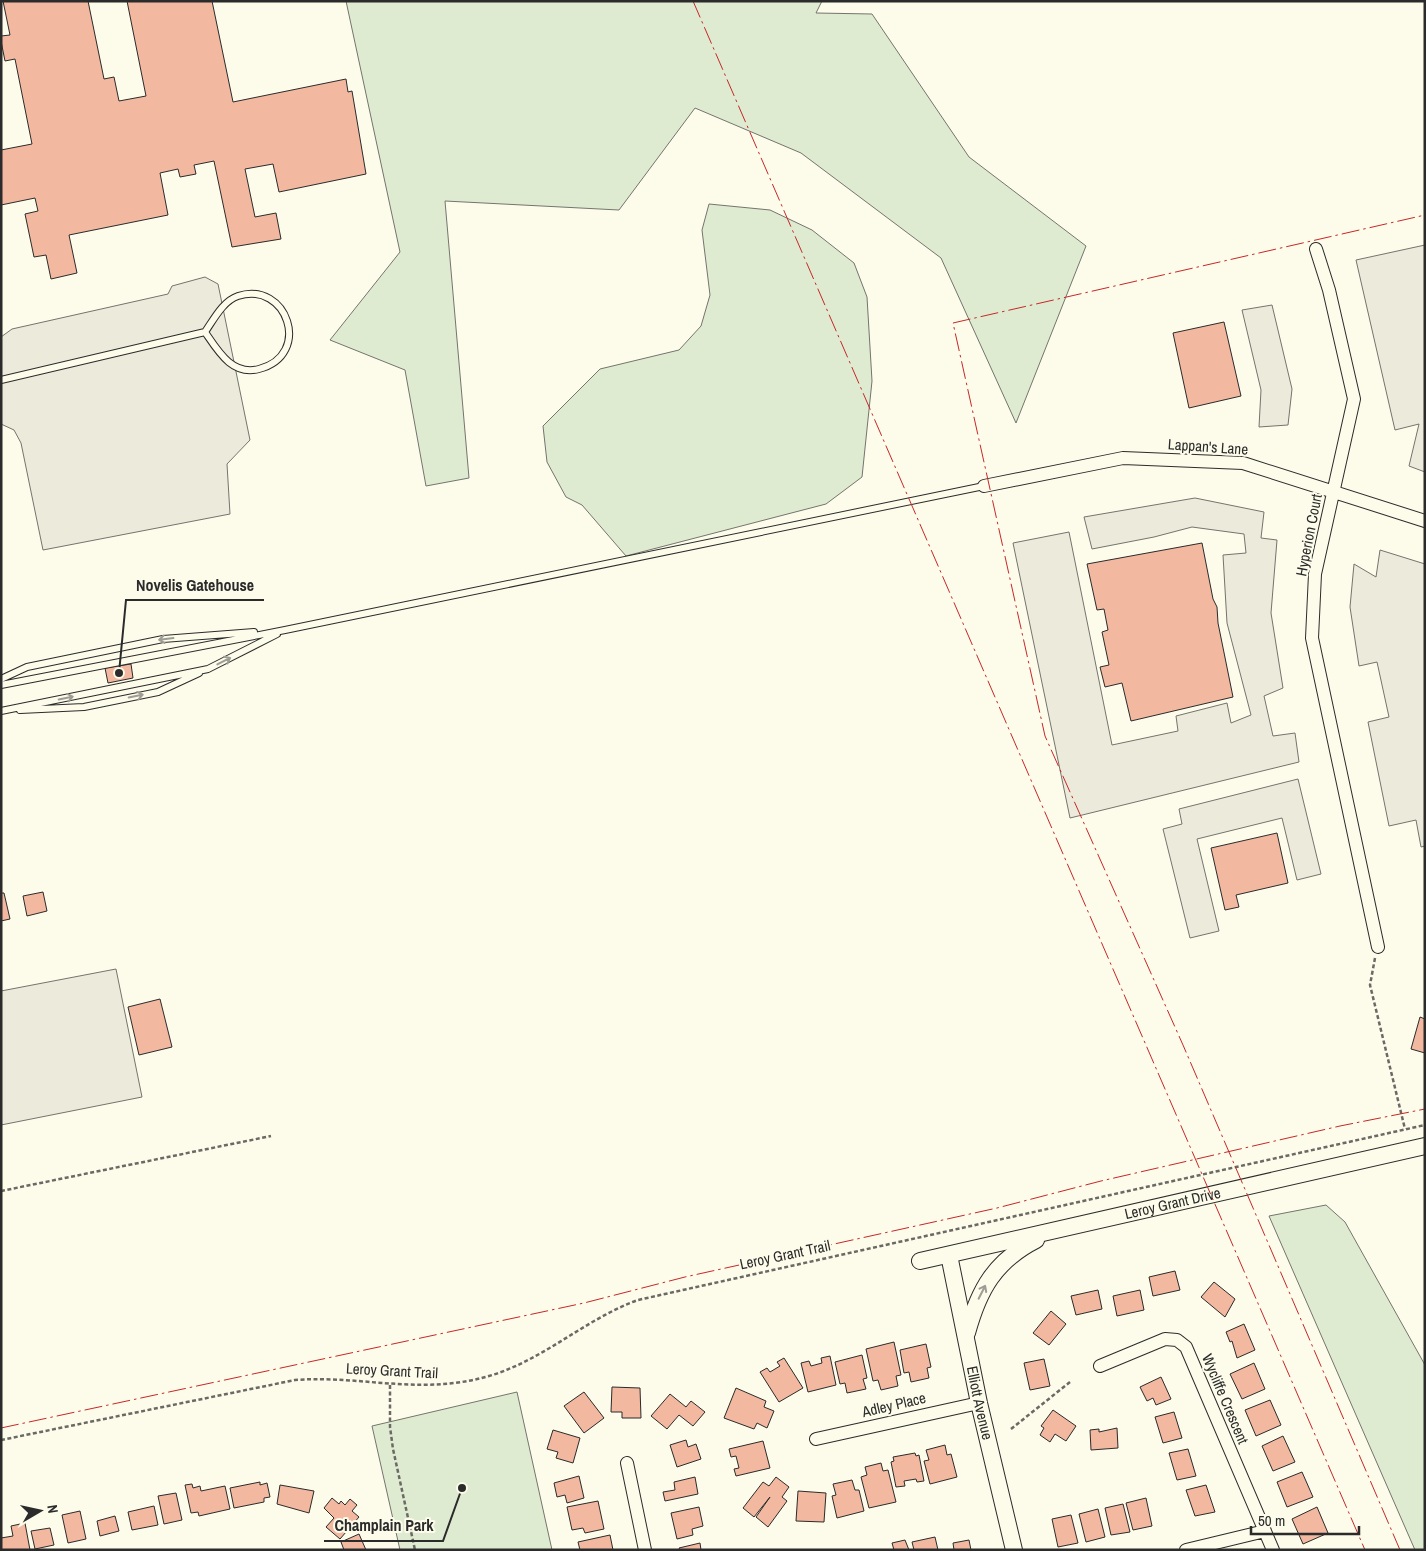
<svg xmlns="http://www.w3.org/2000/svg" width="1426" height="1551" font-family="'Archivo Narrow',sans-serif">
  <style>
    .green { fill: #deebd1; stroke: #74746e }
    .parking { fill: #eceadb; stroke: #74746e }
    .building { fill: #f2b8a0; stroke: #2b2b2b }
    .lines { fill: none; stroke-linecap: round; stroke-linejoin: round }
    .service-casing { stroke: #2b2b2b; stroke-width: 8 }
    .minor-casing { stroke: #2b2b2b; stroke-width: 14 }
    .tertiary-casing { stroke: #2b2b2b; stroke-width: 18 }
    .path { stroke: #6a6964; stroke-width: 2.5; stroke-dasharray: 4 2.5; stroke-linecap: butt }
    .service { stroke: #fdfbea; stroke-width: 6 }
    .minor { stroke: #fdfbea; stroke-width: 12 }
    .tertiary { stroke: #fdfbea; stroke-width: 16 }
    .power { stroke: #c62828; stroke-width: 1; stroke-dasharray: 18 4 2.5 4; stroke-linecap: butt }
    .oneway { stroke: #9e9d94 }
    .labels { text-anchor: middle; stroke-width: 4; stroke-linejoin: round; paint-order: stroke }
    .street-label { font-size: 15px; fill: #2b2b2b; stroke: #fdfbea }
    .leader { fill: none; stroke: #2b2b2b; stroke-width: 2 }
    .callout-dot { fill: #2b2b2b; stroke: #fdfbea; stroke-width: 2 }
    .callout-label { font-size: 16px; text-anchor: middle; font-weight: bold; fill: #2b2b2b; stroke: #fdfbea; stroke-width: 4; stroke-linejoin: round; paint-order: stroke }
  </style>
  <rect width="100%" height="100%" fill="#fdfbea"/>
  <path class="green" d="M346 1H822L816 13 872 14 969 157 1086 246 1016 423 941 258 801 153 695 108 619 210 445 201 469 478 426 486 405 370 330 340 400 252Z
    M709 204 770 210 812 230 854 263 867 297 872 381 862 477 826 504 626 556 582 505 566 497 547 462 543 426 600 369 679 350 701 326 710 295 702 230Z
    M1326 1205 1345 1222 1425 1365V1550H1415L1269 1216Z
    M517 1392 552 1550H400L372 1426Z"/>
  <path class="parking" d="M1425 245V472L1409 466 1419 424 1395 430 1356 260Z
    M205 277 218 284 250 440 227 464 230 514 43 550 21 443 14 430 1 424V337L12 329 168 294 172 286Z
    M1272 305 1292 389 1288 425 1259 427 1261 390 1242 310Z
    M1195 498 1264 512 1261 538 1277 540 1271 613 1283 688 1264 696 1273 736 1295 733 1299 762 1070 818 1013 543 1069 532 1112 745 1178 731 1176 716 1227 703 1231 723 1251 715 1227 623 1223 555 1246 553 1244 534 1192 527 1154 537 1092 549 1084 517Z
    M1380 550 1425 564V846L1421 847 1416 820 1389 826 1368 722 1389 717 1377 662 1359 666 1350 607 1354 564 1376 577Z
    M1298 779 1321 874 1297 880 1282 818 1197 839 1219 931 1190 938 1163 829 1182 824 1179 809Z
    M116 969 142 1097 1 1125V991Z"/>
  <path class="building" d="M3 1H88L104 79 114 77 119 101 146 96 127 1H212L233 102 346 79 348 92 352 91 366 174 279 192 273 164 245 169 255 217 276 213 281 239 232 247 214 161 194 165 196 174 180 177 178 169 160 173 168 215 69 235 77 273 51 279 46 255 34 257 25 214 38 211 35 198 1 205V150L32 144 15 59 5 61 1 41V36L10 35Z
    M1224 322 1241 396 1189 408 1173 333Z
    M1202 543 1213 599 1217 607 1218 623 1233 697 1131 721 1122 683 1105 687 1100 667 1109 665 1102 632 1108 630 1104 609 1097 610 1087 564Z
    M131 664 133 678 108 683 105 668Z
    M1277 833 1288 883 1236 895 1239 907 1225 910 1211 848Z
    M43 892 47 911 27 916 23 896Z
    M1 893H4L10 919 1 921Z
    M160 999 172 1047 139 1055 128 1007Z
    M1420 1017 1425 1019V1053L1411 1049Z
    M1175 1271 1180 1290 1153 1296 1149 1277Z
    M1214 1282 1235 1299 1225 1317 1201 1297Z
    M1098 1290 1102 1309 1076 1315 1071 1296Z
    M1140 1290 1144 1310 1117 1316 1113 1296Z
    M1051 1311 1066 1324 1049 1345 1033 1333Z
    M1244 1324 1255 1350 1237 1358 1232 1341 1230 1342 1226 1332Z
    M894 1342 901 1375 896 1376 898 1386 881 1390 878 1380 873 1381 866 1349Z
    M926 1344 931 1367 927 1368 929 1378 911 1382 909 1372 904 1373 900 1350Z
    M862 1355 867 1378 863 1379 866 1389 847 1393 845 1383 840 1384 835 1362Z
    M830 1356 836 1385 808 1392 801 1363 809 1361 811 1366 822 1363 821 1358Z
    M784 1358 803 1388 779 1402 760 1372 767 1368 770 1372 780 1366 777 1362Z
    M1044 1359 1050 1386 1030 1390 1024 1363Z
    M1254 1363 1265 1389 1242 1399 1230 1374Z
    M1161 1377 1171 1399 1156 1405 1153 1398 1147 1401 1140 1387Z
    M612 1387 640 1388 641 1418H622V1412H611Z
    M736 1388 766 1401 764 1407 774 1411 767 1428 757 1423 754 1429 724 1418Z
    M584 1392 604 1418 584 1433 564 1406Z
    M670 1394 686 1407 691 1401 705 1412 693 1426 679 1415 667 1429 651 1416Z
    M1270 1400 1281 1425 1256 1436 1245 1410Z
    M1053 1410 1076 1426 1066 1441 1055 1434 1050 1442 1040 1435 1044 1428 1041 1426Z
    M1174 1412 1182 1438 1163 1443 1155 1417Z
    M1117 1428 1118 1448 1091 1450 1090 1430 1099 1429V1432Z
    M553 1430 580 1438 573 1463 556 1458 558 1452 547 1449Z
    M1283 1436 1295 1462 1273 1471 1262 1446Z
    M686 1440 688 1447 696 1444 701 1459 677 1467 670 1445Z
    M763 1441 770 1468 736 1476 734 1469 739 1468 736 1456 731 1457 729 1449Z
    M945 1445 947 1455 951 1454 957 1477 930 1484 924 1461 929 1460 926 1450Z
    M1188 1449 1196 1476 1177 1480 1169 1453Z
    M915 1453 916 1456 919 1455 924 1481 917 1482 916 1479 904 1481 905 1486 896 1487 891 1462 894 1461 893 1457Z
    M881 1463 883 1471 888 1470 896 1502 869 1508 861 1477 867 1475 865 1467Z
    M1302 1472 1313 1497 1287 1507 1277 1482Z
    M579 1476 584 1498 567 1503 565 1495 557 1497 554 1483Z
    M695 1477 698 1494 665 1501 663 1492 675 1490 674 1482Z
    M776 1477 789 1487 782 1497 787 1501 768 1527 756 1517 770 1497 754 1517 743 1508 763 1482 769 1486Z
    M852 1480 855 1490H859L864 1511 837 1518 832 1496 836 1495 833 1484Z
    M260 1482V1485L267 1483 270 1497 264 1498V1502L234 1508 230 1488Z
    M192 1484 193 1488 200 1486 201 1491 225 1486 230 1509 199 1516 198 1512 191 1513 185 1485Z
    M280 1485 314 1491 309 1513 277 1504Z
    M1206 1485 1215 1512 1195 1516 1186 1490Z
    M798 1491 826 1493 824 1522 796 1521Z
    M176 1493 182 1520 164 1524 158 1496Z
    M332 1498 339 1504 341 1501 345 1505 350 1499 357 1505 352 1511 359 1517 340 1539 326 1527 334 1518 324 1508Z
    M1146 1498 1152 1526 1133 1530 1126 1503Z
    M598 1501 604 1529 585 1533 583 1528 572 1530 567 1507Z
    M1123 1504 1130 1532 1111 1535 1105 1508Z
    M154 1506 158 1525 132 1530 128 1512Z
    M699 1507 703 1526 692 1529 693 1535 677 1539 671 1513Z
    M1317 1507 1328 1533 1303 1544 1292 1519Z
    M1098 1509 1105 1537 1086 1542 1079 1514Z
    M80 1511 86 1539 68 1543 62 1515Z
    M1071 1515 1078 1543 1058 1547 1052 1519Z
    M115 1516 119 1531 100 1536 97 1521Z
    M25 1523 30 1550H1V1538L13 1536 11 1526Z
    M50 1528 54 1545 35 1549 31 1531Z
    M359 1534 366 1550H344L341 1542Z
    M610 1535 613 1550H580L578 1542Z
    M935 1537 938 1550H914L912 1542Z
    M905 1540 909 1550H894L892 1543Z
    M969 1540 971 1550H954L953 1543Z
    M700 1543 701 1550H680L679 1548Z"/>
  <g class="lines">
    <g class="service-casing">
      <path id="service" d="M1 380 205 332C214 319 223 301 238 296 287 280 313 355 259 369 232 376 218 351 205 332
        M1 679 27 667 163 639 254 632
        M1 685 285 630 984 486
        M20 710 84 707 158 692 199 673
        M1 711 208 669 277 634"/>
    </g>
    <g class="minor-casing">
      <path id="minor" d="M1316 249 1329 290 1354 399 1315 574 1312 638 1378 947
        M984 486 1123 458 1243 463 1425 521
        M1100 1366 1165 1339 1177 1340 1186 1347 1273 1550
        M816 1439 979 1403
        M627 1463 645 1550
        M1186 1550 1265 1531"/>
    </g>
    <g class="tertiary-casing">
      <g id="tertiary">
        <path id="s1" d="M949 1255 979 1403 1014 1550"/>
        <path id="s2" d="M920 1261 1425 1146"/>
        <path d="M967 1333C979 1289 995 1261 1036 1240"/>
      </g>
    </g>
    <path class="path" d="M1375 958 1370 985 1405 1129
      M1 1191 271 1136
      M390 1385V1427L393 1449 415 1550
      M1011 1429 1070 1382
      M1 1440 295 1380C363 1375 420 1396 489 1376 544 1360 585 1319 638 1300L1425 1125"/>
    <use href="#service" class="service"/>
    <use href="#minor" class="minor"/>
    <use href="#tertiary" class="tertiary"/>
    <path class="power" d="M693 1 1365 1550
      M1 1428 584 1303 685 1277 997 1208 1101 1181 1340 1126 1425 1109
      M1400 1550 1183 1045 1045 736 953 323 1425 215"/>
  </g>
  <defs><path id="oneway-shaft" d="M-6 0H5M1.5-3L5.5 0L1.5 3" fill="none" stroke-width="1.6" stroke-linecap="round" stroke-linejoin="round" transform="scale(1.25)"/></defs>
  <g class="oneway">
    <use href="#oneway-shaft" transform="translate(166 639) rotate(173)"/>
    <use href="#oneway-shaft" transform="translate(224 661) rotate(-27)"/>
    <use href="#oneway-shaft" transform="translate(136 696) rotate(-11)"/>
    <use href="#oneway-shaft" transform="translate(66 698) rotate(-12)"/>
    <use href="#oneway-shaft" transform="translate(982 1292) rotate(-63)"/>
  </g>
  <g class="labels">
    <g class="street-label">
      <text transform="translate(1208 447) rotate(4)" y="5">Lappan's Lane</text>
      <text transform="translate(1309 535) rotate(-79)" y="5">Hyperion Court</text>
      <text dy="5" stroke="none"><textPath href="#s2" startOffset="259">Leroy Grant Drive</textPath></text>
      <text transform="translate(785 1255) rotate(-12)" y="5">Leroy Grant Trail</text>
      <text transform="translate(392 1371) rotate(3)" y="5">Leroy Grant Trail</text>
      <text transform="translate(1225 1399) rotate(67)" y="5">Wycliffe Crescent</text>
      <text dy="5" stroke="none"><textPath href="#s1" startOffset="151">Elliott Avenue</textPath></text>
      <text transform="translate(894 1405) rotate(-13)" y="5">Adley Place</text>
    </g>
  </g>
  <path class="leader" d="M119 673L126 600H264M462 1488L443 1541H324"/>
  <g class="callout-dot">
    <circle cx="119" cy="673" r="5"/>
    <circle cx="462" cy="1488" r="5"/>
  </g>
  <g class="callout-label">
    <text x="195" y="591">Novelis Gatehouse</text>
    <text x="384" y="1531">Champlain Park</text>
  </g>
  <rect width="1426" height="1551" fill="none" stroke="#2b2b2b" stroke-width="5"/>
  <g transform="translate(40 1511) rotate(81)" stroke="#fdfbea" stroke-width="4" paint-order="stroke">
  <path d="M0-4L9 19L0 12L-9 19Z" fill="#2b2b2b"/>
  <text y="-8" font-size="14" font-weight="bold" text-anchor="middle" fill="#2b2b2b">N</text>
  </g>
  <path d="M1251 1526v8h108v-8" fill="none" stroke="#2b2b2b" stroke-width="2.5"/>
  <text x="1258" y="1526" font-size="15" fill="#2b2b2b" stroke="#fdfbea" stroke-width="4" paint-order="stroke">50 m</text>
</svg>
